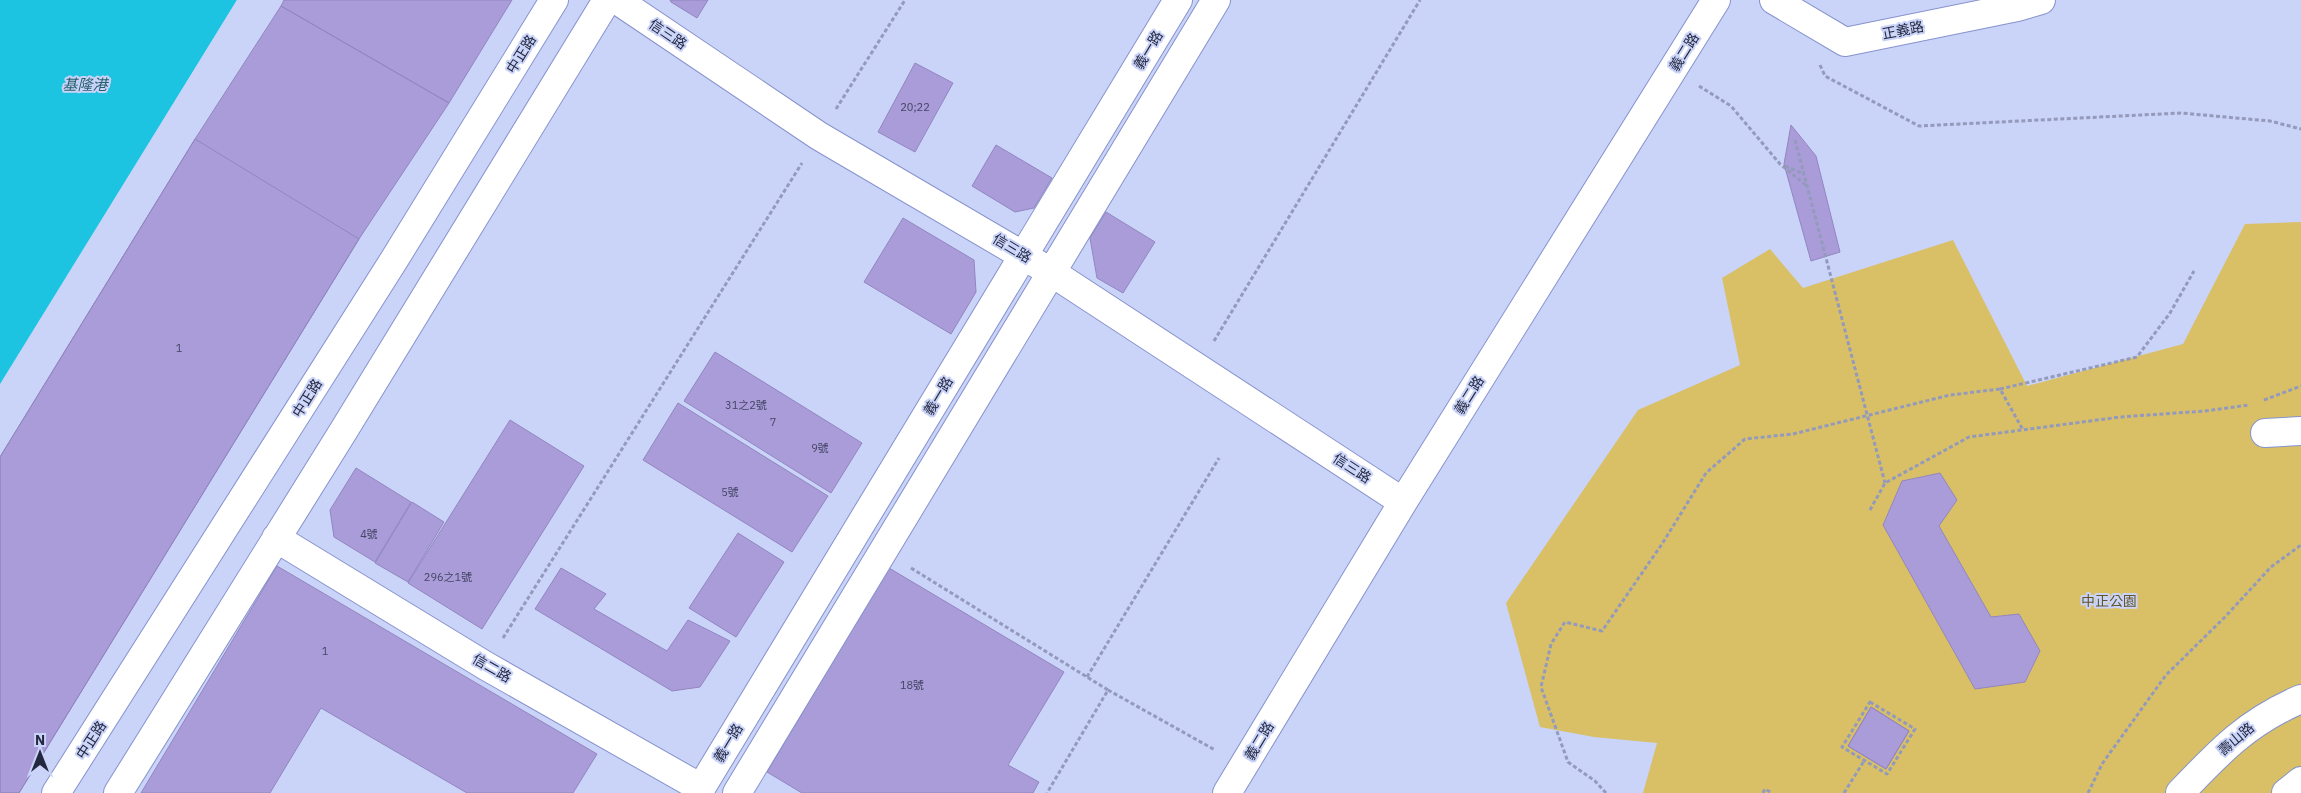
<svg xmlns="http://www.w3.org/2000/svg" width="2301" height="793" font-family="'IBM Plex Sans','Noto Sans TC',sans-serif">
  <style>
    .green { fill: #d9c067 }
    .water { fill: #1cc4e1 }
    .pier { fill: #cad3f8 }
    .building { fill: #a99cd8; stroke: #9286c0 }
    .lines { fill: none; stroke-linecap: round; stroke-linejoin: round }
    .minor-casing { stroke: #8693cd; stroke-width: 30 }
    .major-casing { stroke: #8693cd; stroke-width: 30 }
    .path { stroke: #939abb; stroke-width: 3; stroke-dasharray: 4 2.5; stroke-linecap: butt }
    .minor { stroke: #fff; stroke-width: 28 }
    .major { stroke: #fff; stroke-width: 28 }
    .path-bridge { stroke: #939abb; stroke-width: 3; stroke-dasharray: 4 2.5; stroke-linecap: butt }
    .labels { text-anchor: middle; stroke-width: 4; stroke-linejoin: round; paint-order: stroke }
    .number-label { font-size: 11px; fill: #444565 }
    .street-label { font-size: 14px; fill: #23283f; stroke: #cad3f8 }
    .park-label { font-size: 14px; fill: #615529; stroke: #cad3f8 }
    .water-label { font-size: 15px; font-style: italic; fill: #25606d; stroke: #cad3f8 }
  </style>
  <rect width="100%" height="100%" fill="#cad3f8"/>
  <path class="green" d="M2301 222V793H1643L1657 743 1594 737 1540 727 1506 603 1638 410 1740 365 1722 278 1770 249 1803 288 1953 240 2027 386 2183 344 2245 224Z"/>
  <path class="water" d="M0 0H237L0 384Z"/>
  <path class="pier" d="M237 0 239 1 166 121 0 386Z"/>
  <path class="building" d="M284 0H512L449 103 281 6Z
    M670 0H708L697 18 671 2Z
    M281 6 449 103 359 239 19 793H0V457L195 139Z
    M915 63 953 83 915 152 878 132Z
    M1791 125 1816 156 1840 252 1811 261 1784 164Z
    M195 139 359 239 19 793H0V457Z
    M996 145 1052 178 1034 208 1015 212 972 186Z
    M1106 212 1155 242 1123 293 1097 278 1090 238Z
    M903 218 974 260 976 292 951 334 864 282Z
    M715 352 862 443 831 493 684 401Z
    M678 403 828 496 792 552 643 460Z
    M510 420 584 466 482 629 408 583Z
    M356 468 411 502 375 562 334 537 330 510Z
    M1940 473 1957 500 1939 526 1991 617 2019 614 2040 651 2025 682 1975 689 1883 525 1902 481Z
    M412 502 444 522 408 582 375 563Z
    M738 533 784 562 736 637 689 608Z
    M277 566 597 754 573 793H467L321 708 270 793H141Z
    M561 568 606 594 594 609 667 651 688 620 730 641 700 687 672 691 535 609Z
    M889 568 1064 672 1008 765 1039 782 1033 793H802L767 772Z
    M1871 707 1909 731 1886 769 1848 746Z
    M1871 707 1909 731 1886 769 1848 746Z"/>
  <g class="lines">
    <g class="minor-casing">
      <path id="minor" d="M617 0 819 136 1051 272 1403 502
        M1774 0 1845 42 2017 7 2041 0
        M2265 433 2301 431
        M276 538 486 666 701 788
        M56 793 394 260 554 0
        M118 793 344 430 607 0
        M1227 793 1403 502 1716 0
        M2180 793C2219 752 2247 722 2301 699
        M2286 793 2301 781"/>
    </g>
    <g class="major-casing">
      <path id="major" d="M698 793 1178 0
        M737 793 1216 0"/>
    </g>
    <path class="path" d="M1820 65 1825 76 1919 126 2181 113 2270 121 2301 129
      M1699 86 1731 106 1780 164 1807 186
      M836 109 905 0
      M1785 166 1804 174
      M1214 341 1420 0
      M2000 389 2137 357 2170 313 2194 271
      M2264 400 2301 386
      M1870 510 1885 483 1969 437 2120 417 2205 411 2249 405
      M911 568 1108 690 1047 793
      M503 638 802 163
      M1087 677 1219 458
      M1108 690 1215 750
      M1870 702 1915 729 1887 774 1842 747Z
      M1606 793 1595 781 1568 762 1541 687 1551 644 1565 622 1602 631 1662 544 1706 473 1745 439 1793 434 1950 395 2000 389 2023 430
      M1763 793 1765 789 1772 793
      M1844 793 1864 761
      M2088 793 2102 764 2166 675 2225 617 2271 567 2301 545"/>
    <use href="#minor" class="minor"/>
    <use href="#major" class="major"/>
    <path class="path-bridge" d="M1795 140 1885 483"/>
  </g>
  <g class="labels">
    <g class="number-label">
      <text x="915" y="111">20;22</text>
      <text x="179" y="352">1</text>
      <text x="746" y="409">31之2號</text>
      <text x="773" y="426">7</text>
      <text x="820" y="452">9號</text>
      <text x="730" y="496">5號</text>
      <text x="369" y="538">4號</text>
      <text x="448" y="581">296之1號</text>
      <text x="325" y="655">1</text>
      <text x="912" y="689">18號</text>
    </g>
    <g class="street-label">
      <text transform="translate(1903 30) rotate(-11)" y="5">正義路</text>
      <text transform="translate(668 34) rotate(34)" y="5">信三路</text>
      <text transform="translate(1148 50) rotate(-59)" y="5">義一路</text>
      <text transform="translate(1684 52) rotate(-58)" y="5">義二路</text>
      <text transform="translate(521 54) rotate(-58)" y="5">中正路</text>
      <text transform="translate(1012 248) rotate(31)" y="5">信三路</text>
      <text transform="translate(1469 395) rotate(-58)" y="5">義二路</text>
      <text transform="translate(938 396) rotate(-59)" y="5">義一路</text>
      <text transform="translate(307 398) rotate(-58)" y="5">中正路</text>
      <text transform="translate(1352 468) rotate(33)" y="5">信三路</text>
      <text transform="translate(492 668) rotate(30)" y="5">信二路</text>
      <text transform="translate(2236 739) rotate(-40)" y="5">壽山路</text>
      <text transform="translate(91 740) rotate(-57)" y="5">中正路</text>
      <text transform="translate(1259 741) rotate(-59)" y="5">義二路</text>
      <text transform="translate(728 743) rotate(-59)" y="5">義一路</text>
    </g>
    <g class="park-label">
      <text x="2109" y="606">中正公園</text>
    </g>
    <g class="water-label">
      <text x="85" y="90">基隆港</text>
    </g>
  </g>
  <g transform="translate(40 753)" stroke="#cad3f8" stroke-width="4" paint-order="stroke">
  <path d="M0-4L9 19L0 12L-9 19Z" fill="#23283f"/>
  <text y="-8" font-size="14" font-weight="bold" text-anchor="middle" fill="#23283f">N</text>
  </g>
</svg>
